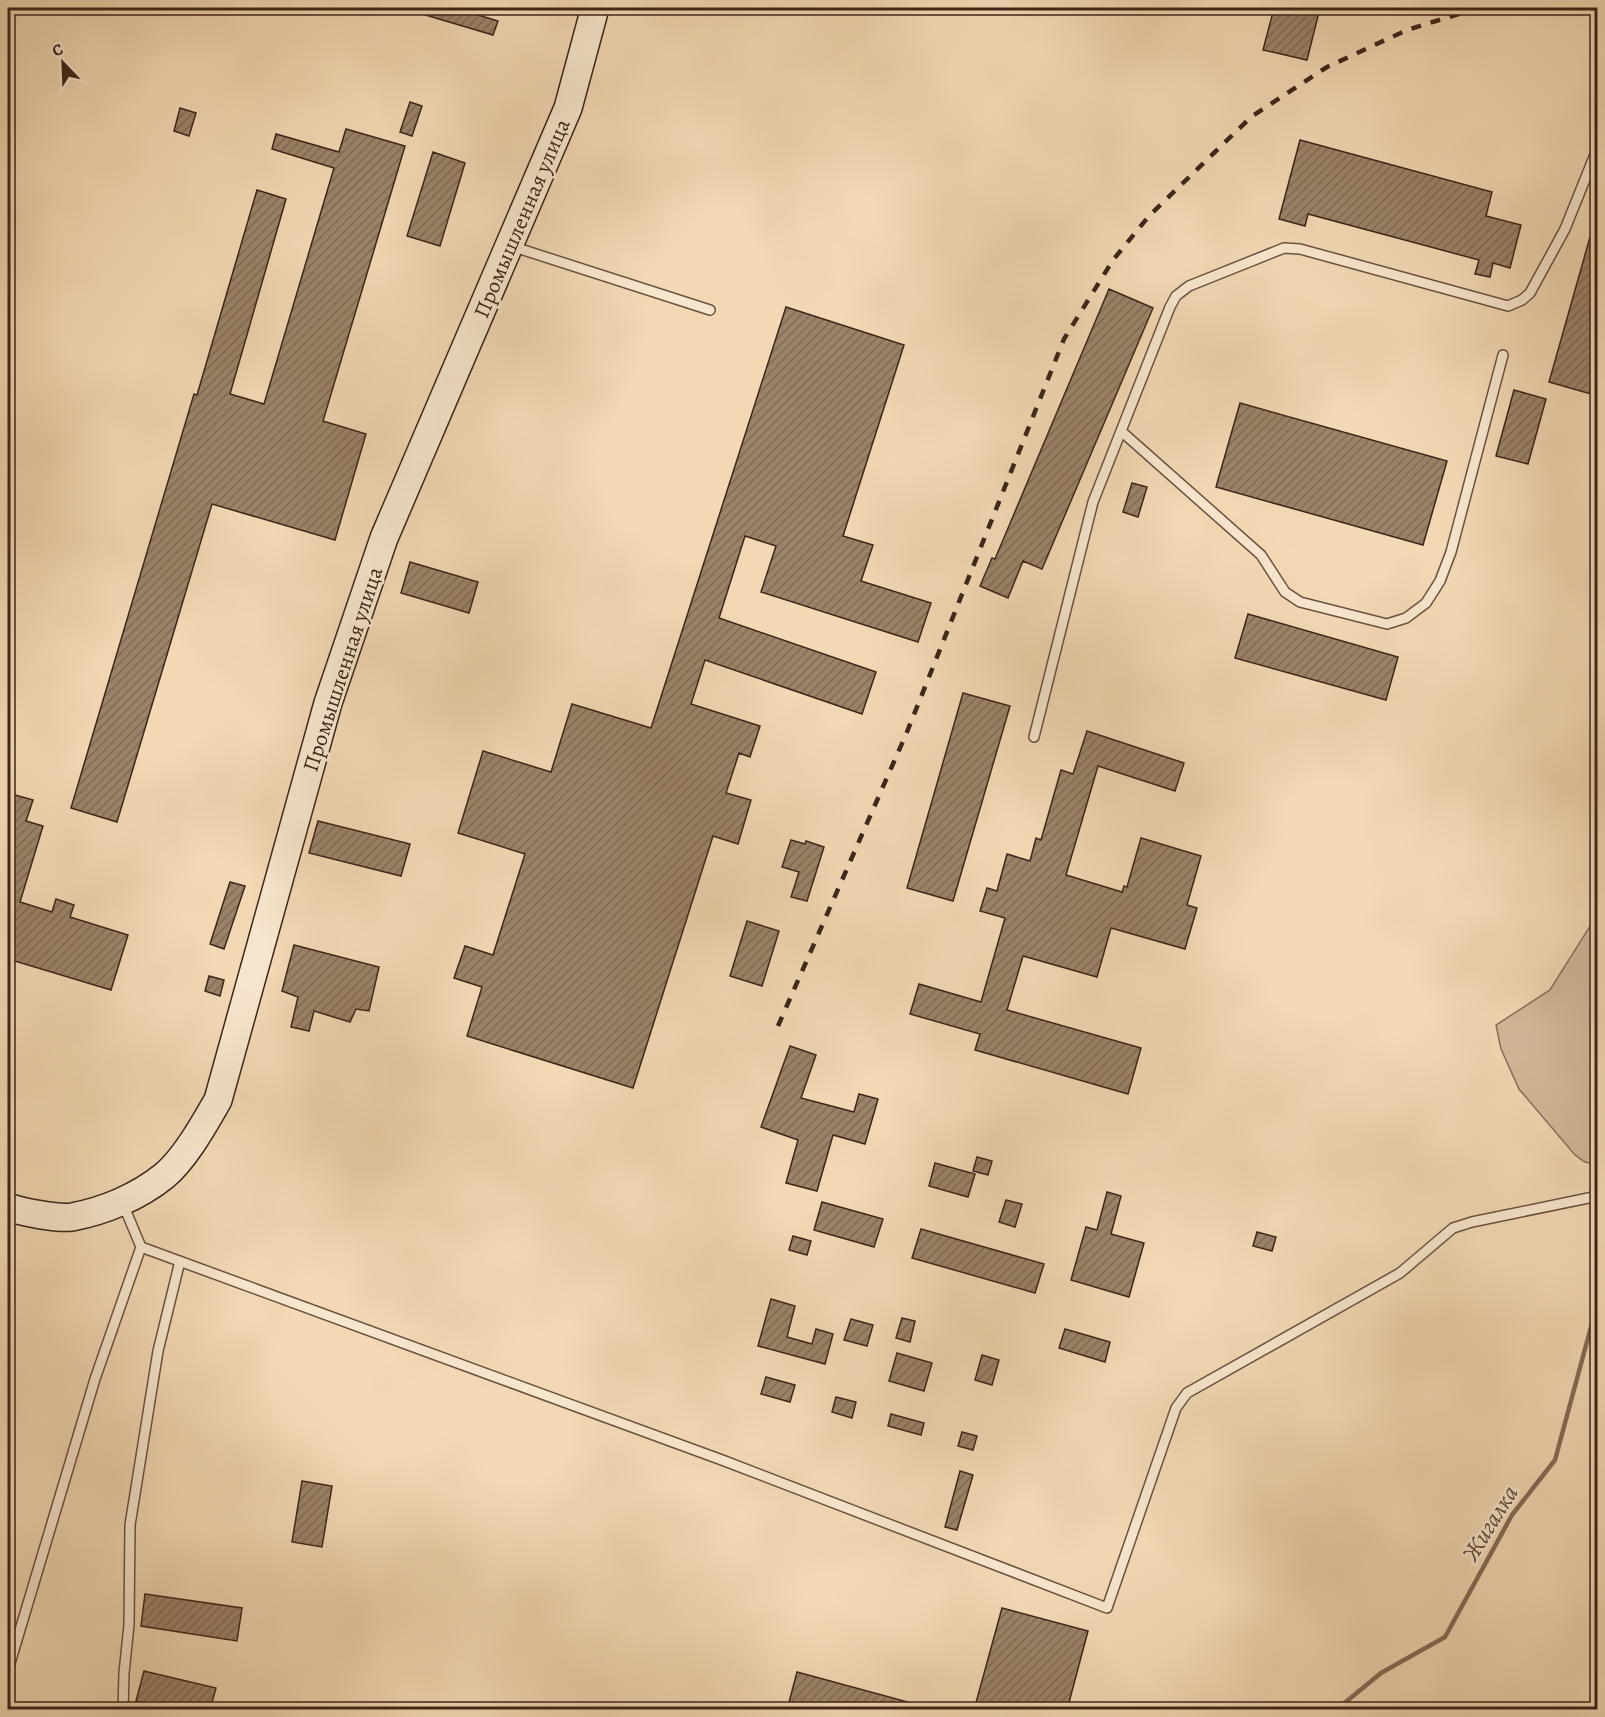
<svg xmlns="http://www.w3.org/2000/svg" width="1605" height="1717" font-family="Alegreya,serif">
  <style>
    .green { fill: #d3ba9a; stroke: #88705a; stroke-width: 1.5 }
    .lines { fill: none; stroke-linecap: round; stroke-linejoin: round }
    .stream { stroke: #846c57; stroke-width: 4.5 }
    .building { fill: url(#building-hatch); stroke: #3c251a; stroke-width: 1.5 }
    .lane-casing { stroke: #6a5240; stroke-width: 12 }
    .secondary-casing { stroke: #3c251a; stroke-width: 30 }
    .lane { stroke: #f7e6ce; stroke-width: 9 }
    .secondary { stroke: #f7e6ce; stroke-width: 27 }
    .rail { stroke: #3c251a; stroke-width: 4.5; stroke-dasharray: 10 10; stroke-linecap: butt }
    .labels { text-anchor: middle; stroke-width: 5; stroke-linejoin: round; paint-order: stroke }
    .street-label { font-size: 22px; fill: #3c251a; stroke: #f7e6ce }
    .water-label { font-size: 24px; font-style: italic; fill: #604939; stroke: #f7e6ce }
  </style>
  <defs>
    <pattern id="building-hatch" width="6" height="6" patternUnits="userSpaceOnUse" patternTransform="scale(1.5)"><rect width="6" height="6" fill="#9b836a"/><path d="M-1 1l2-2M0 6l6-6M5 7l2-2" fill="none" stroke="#806b56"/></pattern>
  </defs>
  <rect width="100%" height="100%" fill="#f2d9b4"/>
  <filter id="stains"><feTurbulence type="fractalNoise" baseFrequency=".00333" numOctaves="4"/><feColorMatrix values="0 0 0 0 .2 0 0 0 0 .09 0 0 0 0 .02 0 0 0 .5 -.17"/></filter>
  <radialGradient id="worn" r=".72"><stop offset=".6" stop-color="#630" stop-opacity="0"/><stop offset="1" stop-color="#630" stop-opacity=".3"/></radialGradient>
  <path class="green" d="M1597 915V1165L1585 1162 1575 1155 1519 1089 1501 1049 1496 1025 1550 990Z"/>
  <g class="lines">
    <path class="stream" d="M1336 1710 1381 1673 1445 1637 1512 1515 1555 1460 1598 1301"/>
  </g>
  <path class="building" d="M413 8H455L498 21 493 35 412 11Z
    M1274 8H1320L1307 60 1263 50Z
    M410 102 422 106 412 136 400 132Z
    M180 108 196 113 189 136 174 131Z
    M346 129 405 146 323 421 366 434 335 540 212 504 117 822 71 808 194 394 197 395 257 190 286 199 230 394 264 404 334 168 272 149 276 134 339 152Z
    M1300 140 1492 192 1486 216 1521 225 1510 268 1493 263 1490 277 1475 274 1479 260 1308 214 1305 226 1279 219Z
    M433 152 465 163 440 246 407 236Z
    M1594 223H1598V396L1549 382Z
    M1109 289 1153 308 1042 569 1023 561 1008 598 980 586 992 558 995 559Z
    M786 307 904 345 843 536 873 545 861 581 931 603 918 642 761 592 776 546 745 536 719 618 876 672 862 714 705 660 691 704 760 726 750 757 739 753 726 793 751 800 738 844 713 836 633 1088 467 1036 482 987 454 978 465 946 493 955 525 854 458 833 483 751 551 772 572 704 651 728Z
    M1514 390 1546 399 1528 464 1496 456Z
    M1240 403 1447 461 1423 545 1216 487Z
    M1132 483 1147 487 1138 517 1123 512Z
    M410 562 478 582 469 613 401 593Z
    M1248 614 1398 657 1386 700 1235 658Z
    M963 693 1010 706 953 901 907 888Z
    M1087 731 1184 763 1175 791 1098 766 1066 875 1122 892 1124 886 1127 887 1141 838 1201 856 1187 905 1197 908 1185 949 1111 928 1097 977 1023 956 1007 1010 1141 1048 1128 1094 975 1050 980 1034 910 1014 919 984 981 1002 1005 918 980 911 987 888 997 891 1007 854 1030 861 1036 838 1041 840 1061 770 1073 774Z
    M8 793 33 800 26 821 43 826 20 902 52 912 56 899 74 905 70 917 128 935 111 990 8 959Z
    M318 821 410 844 401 876 309 853Z
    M791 840 805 844 806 841 824 847 807 901 791 897 799 872 782 867Z
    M230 882 245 886 224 949 210 944Z
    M747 921 779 931 762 986 730 976Z
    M294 945 379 967 369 1011 356 1009 350 1022 314 1011 309 1031 291 1027 298 997 282 991Z
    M209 976 224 980 220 996 205 991Z
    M790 1046 816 1055 801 1098 854 1112 859 1094 878 1099 865 1144 833 1135 817 1191 786 1183 798 1140 761 1127Z
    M977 1157 992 1161 988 1175 973 1171Z
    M935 1163 975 1174 968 1197 929 1186Z
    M1107 1192 1121 1196 1111 1234 1144 1243 1129 1297 1071 1280 1086 1227 1097 1230Z
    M1006 1200 1022 1204 1015 1227 999 1222Z
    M822 1202 883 1219 874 1247 814 1230Z
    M921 1229 1044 1264 1035 1293 912 1258Z
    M1257 1232 1276 1237 1272 1251 1253 1246Z
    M793 1236 811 1241 807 1255 789 1250Z
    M771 1299 795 1306 787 1337 812 1344 816 1329 833 1334 825 1364 758 1346Z
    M902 1318 915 1321 910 1342 896 1338Z
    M851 1319 873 1325 867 1346 844 1340Z
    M1065 1329 1110 1342 1105 1362 1059 1348Z
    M897 1353 932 1363 924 1391 889 1381Z
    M982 1355 999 1360 992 1385 975 1380Z
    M766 1377 795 1385 790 1402 761 1394Z
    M836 1397 856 1402 852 1418 832 1412Z
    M891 1414 924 1423 921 1435 888 1426Z
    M962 1432 977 1436 973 1450 958 1446Z
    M960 1471 973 1475 957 1530 945 1527Z
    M302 1481 332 1486 322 1547 292 1542Z
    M145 1594 242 1608 237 1641 141 1626Z
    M1002 1608 1088 1631 1067 1710H974Z
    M144 1671 216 1688 210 1710H173L136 1701Z
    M797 1672 919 1705V1710H787Z"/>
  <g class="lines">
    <g class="lane-casing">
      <path id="lane" d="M511 246 710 310
        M1121 431 1261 555 1285 592 1300 602 1387 624 1406 618 1426 603 1440 581 1451 552 1503 355
        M1034 737 1093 502 1170 307 1176 296 1189 286 1284 248 1300 249 1508 306 1522 300 1530 293 1565 229 1598 147
        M123 1204 141 1247 722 1460 1107 1608 1176 1408 1187 1393 1400 1273 1453 1228 1472 1222 1598 1196
        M8 1670 95 1379 141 1247
        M123 1710 124 1673 129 1625 130 1525 158 1351 180 1261"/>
    </g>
    <g class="secondary-casing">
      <path id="secondary" d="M8 1207C21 1212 58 1219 72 1217 104 1211 138 1197 164 1176 185 1159 204 1124 218 1100L328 703 384 538 568 108 595 8"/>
    </g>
    <use href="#lane" class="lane"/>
    <use href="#secondary" class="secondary"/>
    <path class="rail" d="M778 1026 907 732 1064 339 1113 260 1149 216 1251 117 1327 67 1407 30 1478 8"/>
  </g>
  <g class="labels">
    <g class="street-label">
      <text transform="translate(521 218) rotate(-67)" y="8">Промышленная улица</text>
      <text transform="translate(342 669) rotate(-72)" y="8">Промышленная улица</text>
    </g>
    <g class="water-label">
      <text transform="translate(1490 1523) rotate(-58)" y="8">Жигалка</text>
    </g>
  </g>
  <rect width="1605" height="1717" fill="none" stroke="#f2d9b4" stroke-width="30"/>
  <rect x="9" y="9" width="1587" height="1699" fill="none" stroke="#3c251a" stroke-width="3"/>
  <rect x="15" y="15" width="1575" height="1687" fill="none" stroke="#3c251a" stroke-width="1.5"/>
  <g transform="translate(63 63) rotate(337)" stroke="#f7e6ce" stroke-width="4.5" paint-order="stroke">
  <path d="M0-4.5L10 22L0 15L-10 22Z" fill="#3c251a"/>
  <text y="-9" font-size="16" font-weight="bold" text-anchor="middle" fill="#3c251a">С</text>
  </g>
  <rect width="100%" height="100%" filter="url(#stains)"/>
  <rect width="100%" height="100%" fill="url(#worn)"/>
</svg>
